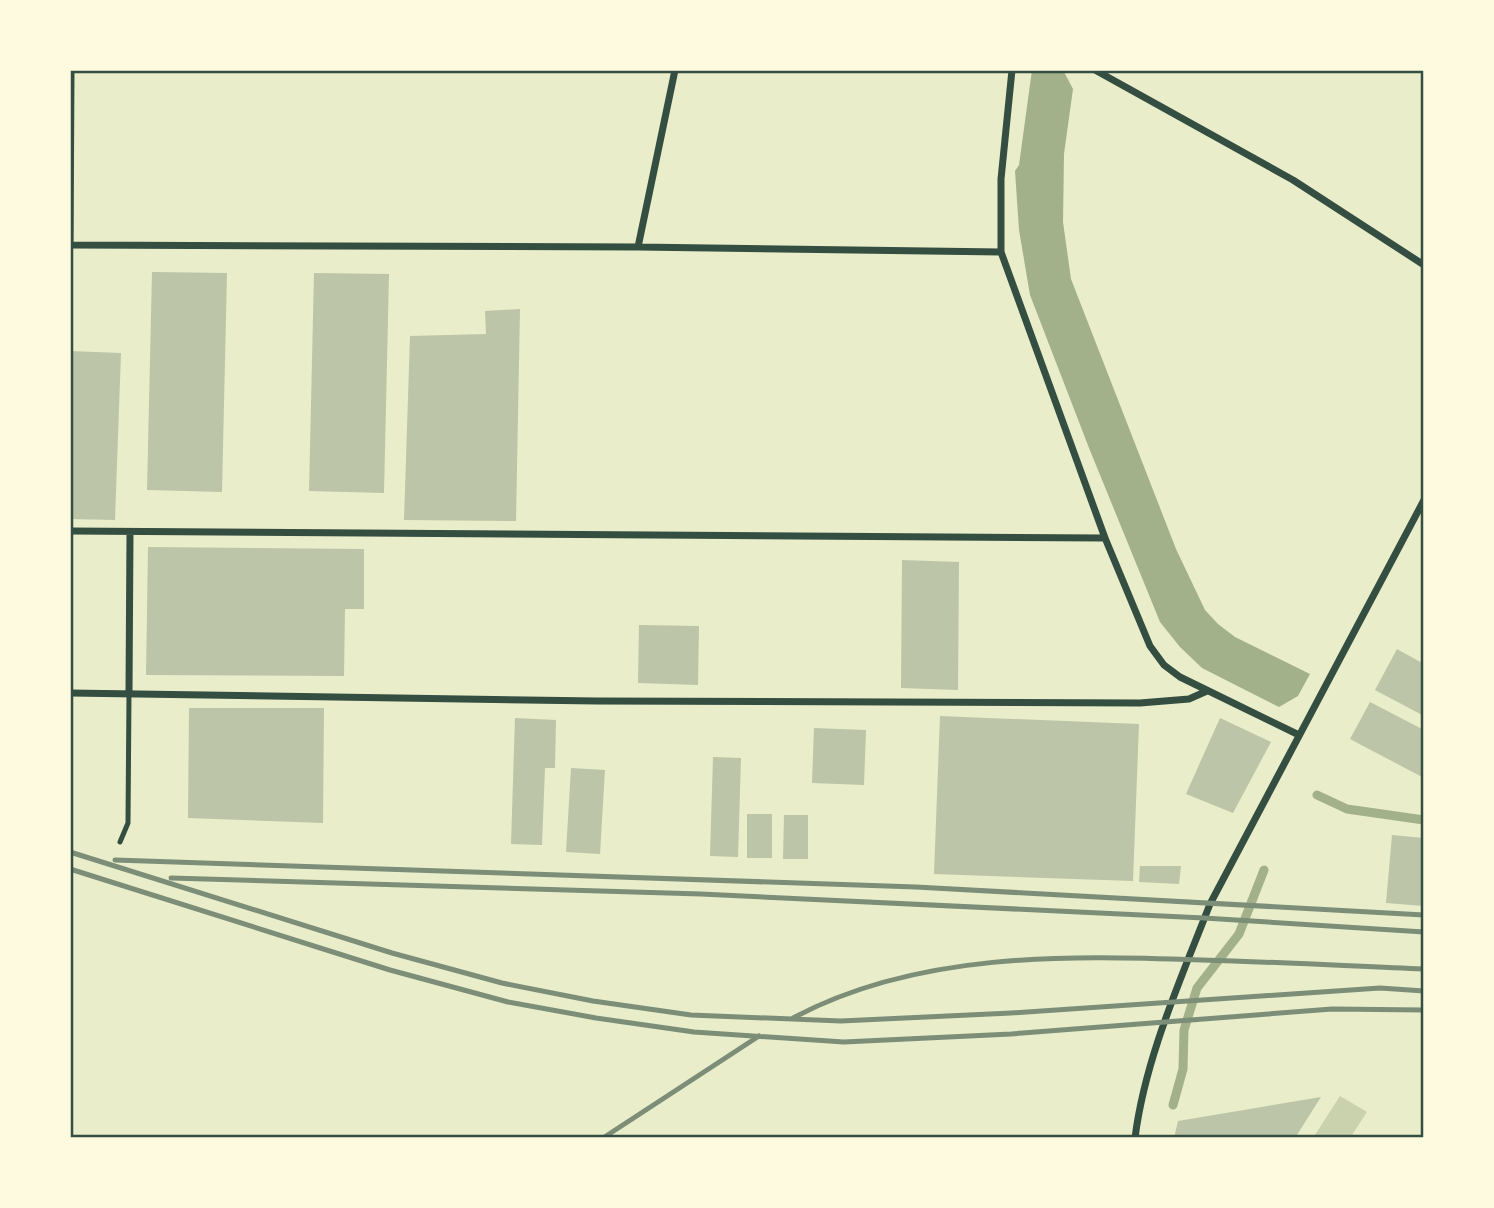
<svg xmlns="http://www.w3.org/2000/svg" width="1494" height="1208" font-family="Poppins,sans-serif">
  <style>
    .green { fill: #cad2ad }
    .water { fill: #a3b18a }
    .lines { fill: none; stroke-linecap: round; stroke-linejoin: round }
    .stream { stroke: #a3b18a; stroke-width: 9 }
    .building { fill: #bcc5a7 }
    .service { stroke: #344e41; stroke-width: 5 }
    .minor { stroke: #344e41; stroke-width: 7 }
    .rail { stroke: #7c8e77; stroke-width: 5 }
    .neatline { fill: none; stroke: #344e41; stroke-width: 2.5 }
  </style>
  <rect width="100%" height="100%" fill="#e9edc9"/>
  <path class="green" d="M1340 1096 1367 1112 1350 1138H1313Z"/>
  <path class="water" d="M1032 70H1063L1073 89 1064 154 1063 222 1071 279 1176 549 1205 610 1218 624 1235 637 1310 674 1298 696 1279 707 1202 668 1180 647 1160 622 1089 448 1030 295 1019 230 1015 171 1019 165Z"/>
  <g class="lines">
    <path class="stream" d="M1317 795 1347 809 1424 820
      M1173 1105 1183 1069 1184 1030 1197 988 1239 934 1264 870"/>
  </g>
  <path class="building" d="M152 272 227 273 222 492 147 490Z
    M314 273 389 274 384 493 309 491Z
    M520 309 516 521 404 520 410 336 486 334 485 311Z
    M70 351 121 353 115 520 70 519Z
    M148 547 364 549V609H345L344 676 146 675Z
    M902 560 959 562 958 690 901 688Z
    M639 625 699 626 698 685 638 683Z
    M1397 649 1424 664V716L1375 690Z
    M1370 702 1424 730V778L1350 739Z
    M189 708H324L323 823 188 818Z
    M940 716 1139 724 1133 881 934 874Z
    M515 718 556 720 555 768H545L542 845 511 844Z
    M1220 718 1271 742 1233 813 1186 794Z
    M814 728 866 730 864 785 812 783Z
    M713 757 741 758 738 857 710 856Z
    M571 768 605 770 600 854 566 852Z
    M747 814H772V858H747Z
    M784 815H808V859H783Z
    M1392 835 1424 838V906L1386 903Z
    M1140 866H1181L1179 884 1139 882Z
    M1321 1097 1295 1138H1174L1178 1121Z"/>
  <g class="lines">
    <path class="service" d="M120 842 128 823 129 693"/>
    <path class="minor" d="M71 70 70 245 638 247 1001 252
      M1012 70 1001 179V252L1105 538 1150 646 1164 665 1180 677 1299 735
      M1095 70 1293 180 1424 265
      M638 247 675 70
      M70 531 1105 538
      M70 693 597 701 1140 703 1189 699 1207 691
      M129 693 130 532
      M1135 1138C1145 1058 1181 979 1210 904L1424 500"/>
    <path class="rail" d="M70 852 392 953 502 983 593 1001 691 1015 841 1021 1011 1013 1380 988 1424 991
      M115 860 916 887 1424 915
      M70 869 390 970 508 1002 596 1018 694 1032 844 1042 1011 1034 1332 1009 1424 1010
      M171 878 701 894 1204 918 1424 932
      M793 1018C916 952 1066 955 1202 960 1276 962 1350 966 1424 969
      M603 1138 759 1036"/>
  </g>
  <rect width="1494" height="1208" fill="none" stroke="#fefae0" stroke-width="144"/>
  <rect x="72" y="72" width="1350" height="1064" class="neatline"/>
</svg>
